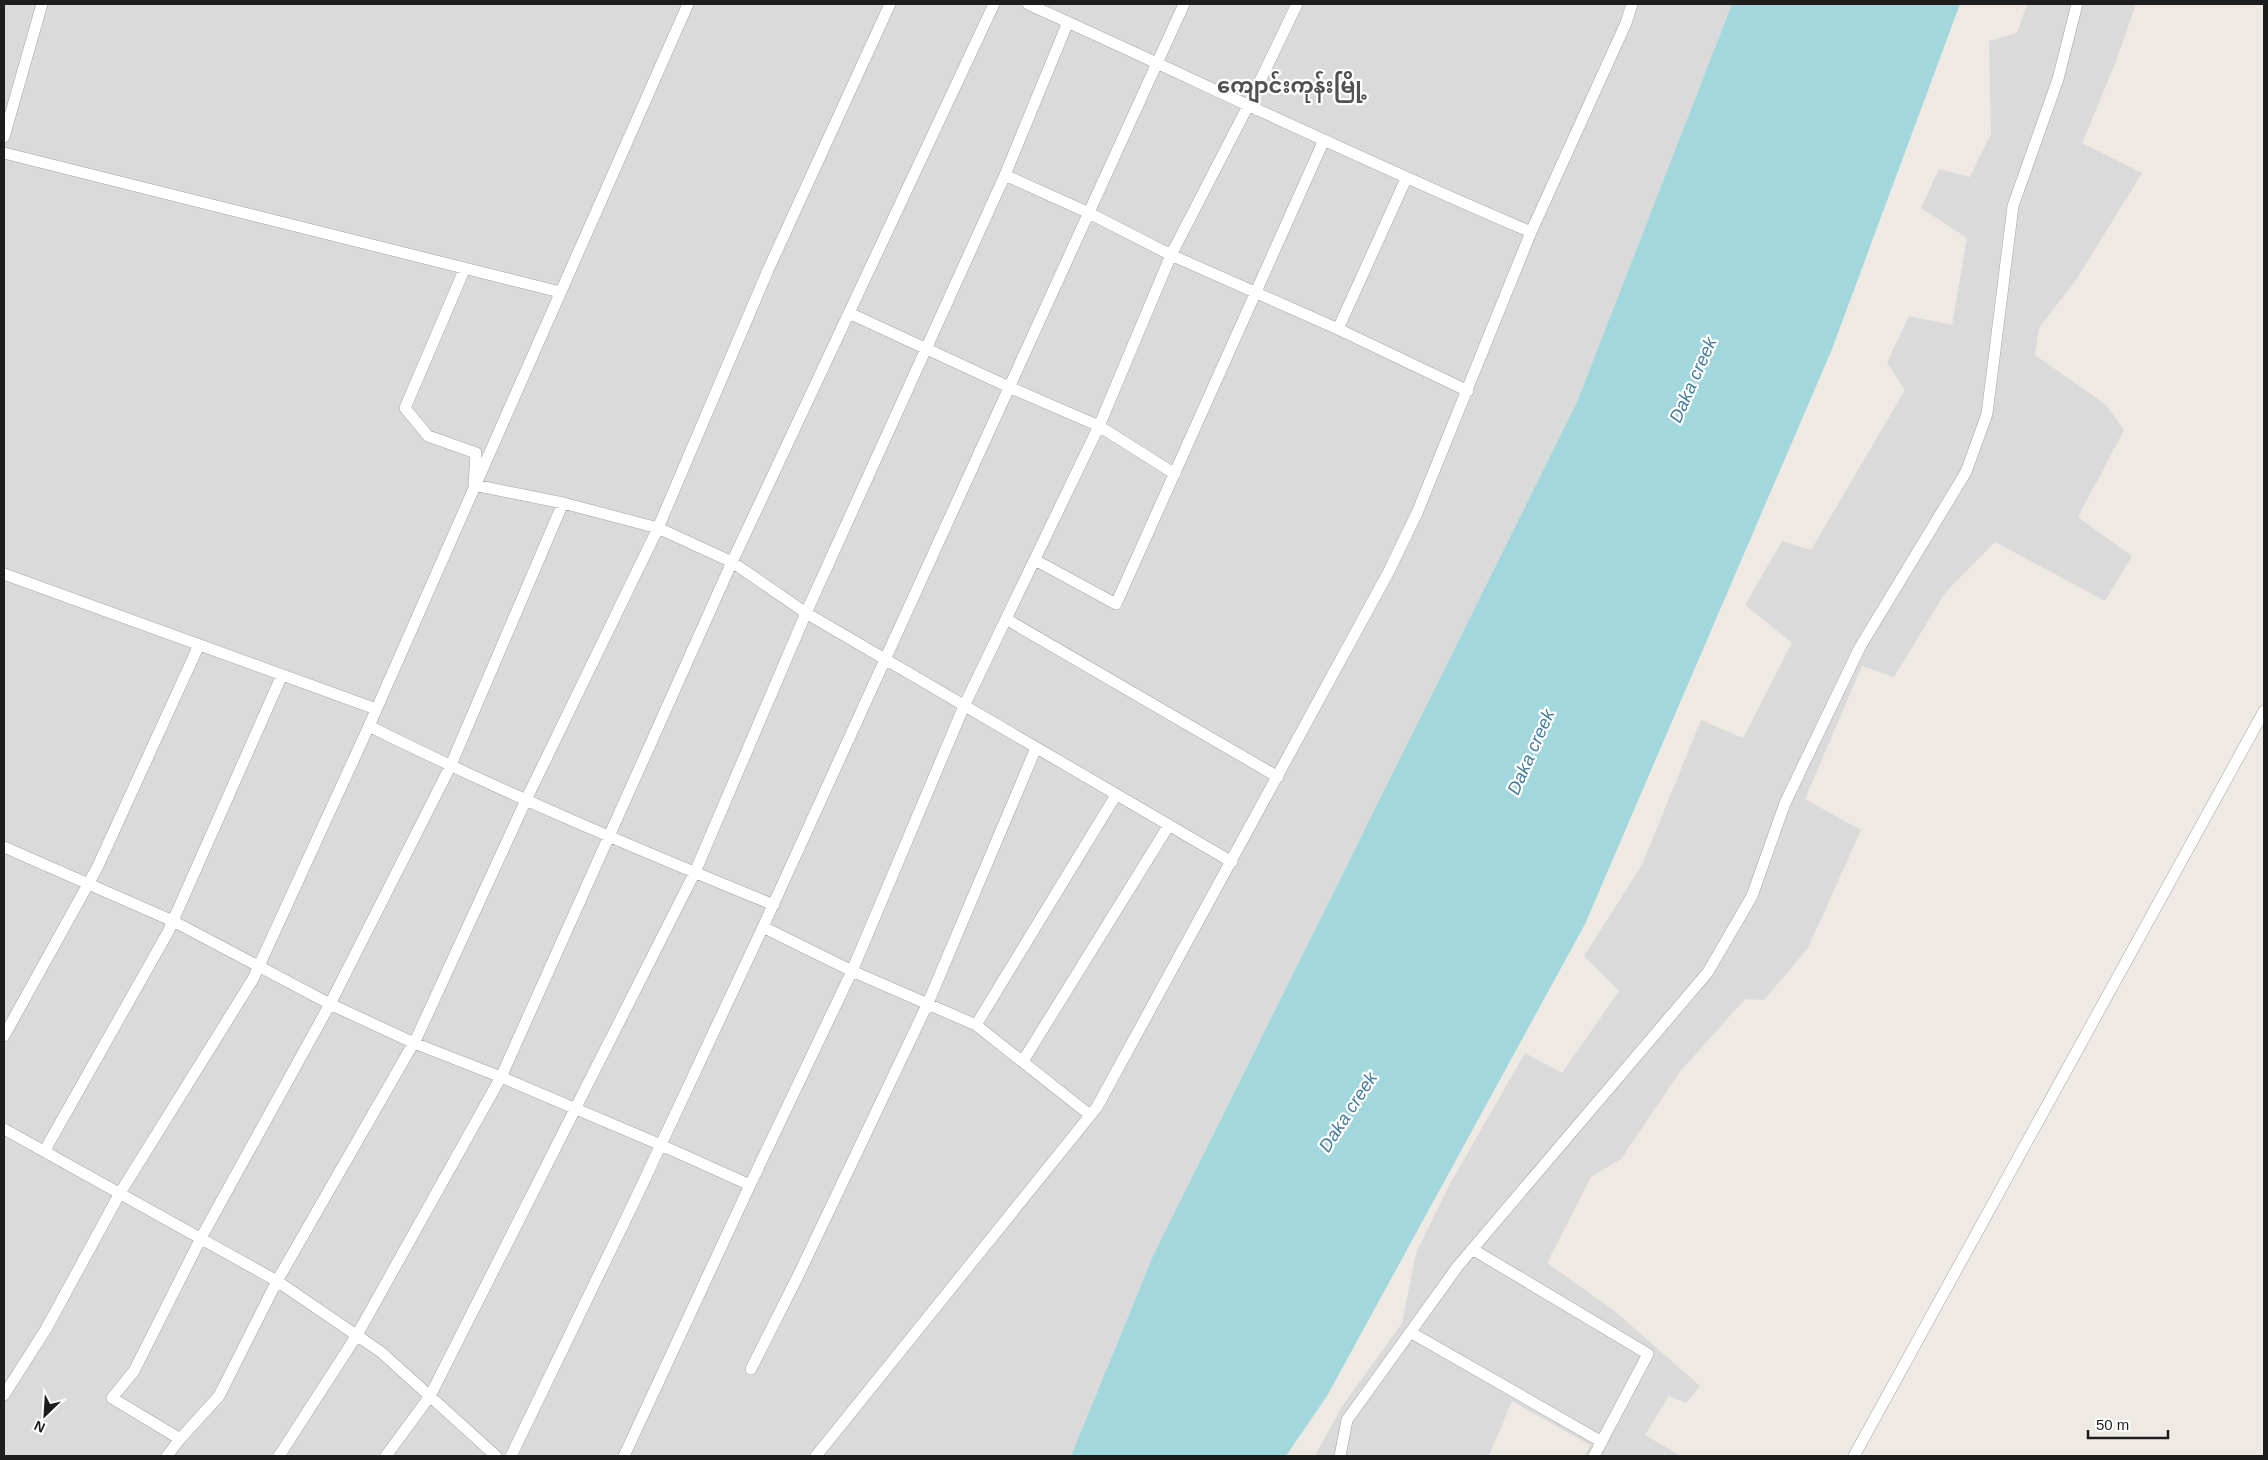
<svg xmlns="http://www.w3.org/2000/svg" width="2268" height="1460" font-family="Arial,'Noto Sans Myanmar',sans-serif">
  <style>
    .residential { fill: #dbdada }
    .water { fill: #a2d7dd }
    .lines { fill: none; stroke-linecap: round; stroke-linejoin: round }
    .minor-casing { stroke: #a4a4a4; stroke-width: 12 }
    .minor { stroke: #fff; stroke-width: 11 }
    .labels { text-anchor: middle; stroke-width: 4.5; stroke-linejoin: round; paint-order: stroke }
    .water-label { font-size: 18px; font-style: italic; fill: #427c9e; stroke: #fff }
    .district-label { font-size: 21px; font-weight: bold; fill: #505050; stroke: #fff }
  </style>
  <rect width="100%" height="100%" fill="#efe9e3"/>
  <path class="residential" d="M4 4H1732L1577 402 1153 1256 1071 1456H4Z
    M2027 4H2136L2115 64 2082 143 2142 173 2076 280 2039 328 2035 355 2105 404 2124 430 2078 517 2132 556 2105 601 1995 542 1945 593 1894 677 1862 666 1805 799 1861 830 1808 948 1764 1000 1745 999 1679 1073 1621 1159 1591 1177 1547 1263 1616 1312 1700 1386 1686 1403 1669 1396 1645 1435 1681 1456H1584L1590 1445 1512 1401 1489 1456H1315L1341 1408 1402 1323 1416 1253 1451 1182 1525 1053 1562 1073 1619 991 1584 956 1642 865 1701 720 1743 738 1792 643 1745 605 1782 541 1811 550 1905 390 1887 363 1909 316 1952 325 1967 238 1921 208 1939 169 1970 177 1991 134 1989 41 2017 33Z"/>
  <path class="water" d="M1732 4H1960L1832 349 1585 924 1327 1396 1286 1456H1071L1153 1256 1577 402Z"/>
  <g class="lines">
    <g class="minor-casing">
      <path id="minor" d="M1028 4C1196 80 1361 160 1531 232
        M4 137 42 4
        M4 153 560 292
        M1005 175 1089 213 1171 255 1338 329 1468 391
        M465 268 405 408 428 436 476 453 474 485 563 503 658 528 732 562 806 613 1232 862
        M849 313 1009 387 1099 426 1175 474
        M1338 329 1406 179
        M1035 560 1116 604 1324 140
        M4 574 376 709
        M1006 619 1278 777
        M369 726C501 792 637 849 774 905
        M4 847 173 921 330 1004 414 1043 501 1077 661 1145 750 1185
        M763 927 852 971 976 1025 1090 1115
        M976 1025 1116 795
        M4 1036 97 868 199 645
        M1023 1061 1169 825
        M4 1129 277 1281 381 1352 496 1456
        M45 1150 168 932 282 675
        M1472 1249 1648 1354 1594 1456
        M1410 1332 1602 1442
        M751 1369 797 1278 928 1003 1036 748
        M4 1395 46 1329 120 1193 253 979 369 726 688 4
        M180 1439 112 1398 134 1371 201 1238 330 1004 450 767 563 503
        M167 1456 180 1439 219 1396 277 1281 417 1037 526 800 658 528 768 270 890 4
        M279 1456 357 1335 501 1077 732 562 994 4
        M386 1456 430 1396 695 872 806 613 1005 175 1068 22
        M511 1456 635 1200 763 927 1184 4
        M624 1456 750 1185 852 971 964 706 1099 426 1171 255 1249 104 1297 4
        M816 1456 1097 1107 1388 573 1417 513 1531 232 1626 23 1632 4
        M1340 1456 1347 1420 1458 1266 1708 972 1752 896 1785 803 1860 647 1966 472 1987 414 2013 206 2058 79 2077 4
        M1854 1456 2264 711"/>
    </g>
    <use href="#minor" class="minor"/>
  </g>
  <g class="labels">
    <g class="water-label">
      <text transform="translate(1693 380) rotate(-66)" y="6">Daka creek</text>
      <text transform="translate(1531 752) rotate(-66)" y="6">Daka creek</text>
      <text transform="translate(1348 1112) rotate(-57)" y="6">Daka creek</text>
    </g>
    <g class="district-label">
      <text x="1292" y="93">ကျောင်းကုန်းမြို့</text>
    </g>
  </g>
  <rect width="2268" height="1460" fill="none" stroke="#1d1d1d" stroke-width="10"/>
  <g transform="translate(45 1415) rotate(205)" stroke="#ffffff" stroke-width="4" paint-order="stroke">
  <path d="M0-4L9 19L0 12L-9 19Z" fill="#1d1d1d"/>
  <text y="-8" font-size="14" font-weight="bold" text-anchor="middle" fill="#1d1d1d">N</text>
  </g>
  <path d="M2088 1430v8h80v-8" fill="none" stroke="#1d1d1d" stroke-width="2.5"/>
  <text x="2096" y="1430" font-size="15" fill="#1d1d1d" stroke="#ffffff" stroke-width="4" paint-order="stroke">50 m</text>
</svg>
